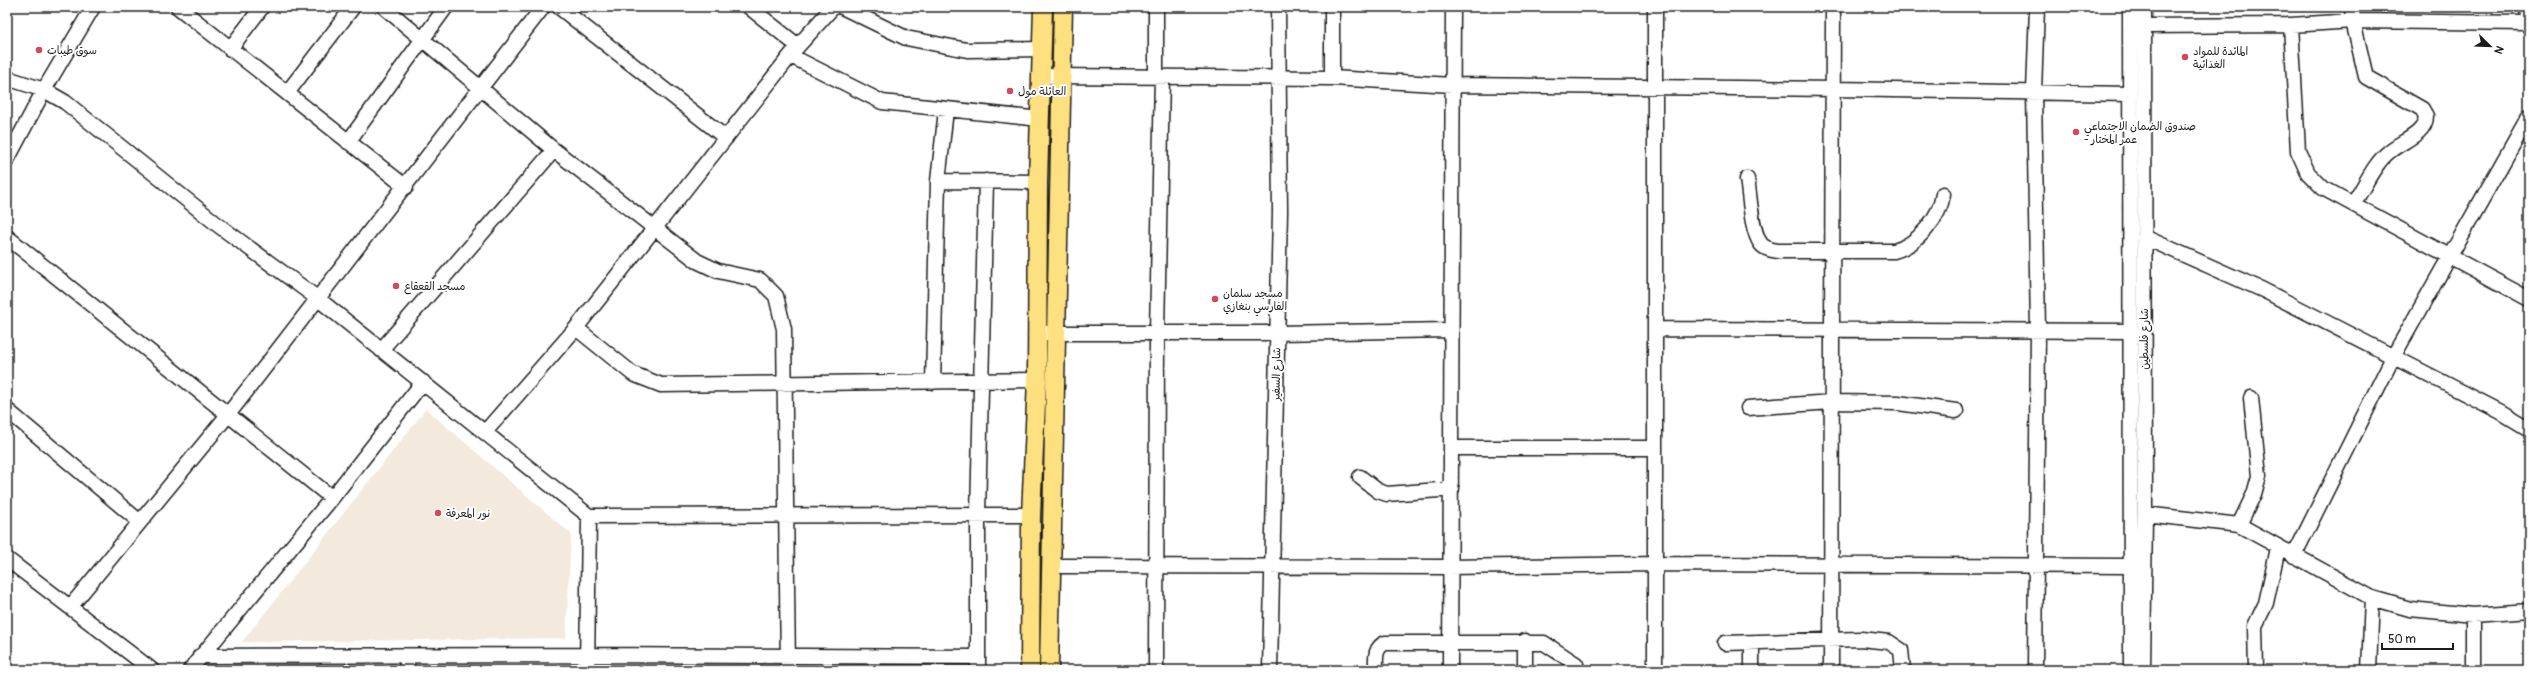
<svg xmlns="http://www.w3.org/2000/svg" width="2536" height="677" font-family="Pangolin,'Playpen Sans Arabic',sans-serif">
  <style>
    .built { fill: #f3e9dc }
    .lines { fill: none; stroke-linecap: round; stroke-linejoin: round }
    .minor-casing { stroke: #1c1c1c; stroke-width: 17 }
    .major-casing { stroke: #1c1c1c; stroke-width: 21 }
    .minor { stroke: #fff; stroke-width: 14 }
    .major { stroke: #fde080; stroke-width: 18 }
    .poi-dot { fill: #d1495b; stroke: #fff; stroke-width: 1.5 }
    .labels { text-anchor: middle; stroke-width: 4; stroke-linejoin: round; paint-order: stroke }
    .poi-label { font-size: 11px; fill: #1c1c1c; stroke: #fff; text-anchor: start }
    .street-label { font-size: 11px; fill: #1c1c1c; stroke: #fff }
  </style>
  <rect width="100%" height="100%" fill="#fff"/>
  <filter id="ink" filterUnits="userSpaceOnUse"><feTurbulence type="fractalNoise" baseFrequency=".025" numOctaves="2"/><feDisplacementMap in="SourceGraphic" scale="8" xChannelSelector="R" yChannelSelector="G"/><feConvolveMatrix kernelMatrix="1 2 1 2 8 2 1 2 1" color-interpolation-filters="sRGB"/></filter>
  <g filter="url(#ink)">
    <path class="built" d="M426 409 571 534 566 638 242 642Z"/>
    <g class="lines">
      <g class="minor-casing">
        <path id="minor" d="M178 7 406 187
          M384 7 554 150 697 261 718 271 760 280 776 296 784 329 788 670
          M559 7 726 138
          M842 7 906 38 967 50 1042 49
          M1156 7V77
          M2130 7 2131 670
          M2352 7 2353 21 2366 77 2422 109 2426 116C2426 134 2402 141 2390 151 2374 163 2364 188 2353 204
          M2527 7 2529 27
          M2291 25 2298 151 2308 173 2323 188 2529 299
          M2144 26 2291 25 2353 21 2527 23
          M798 46 833 7
          M230 49 262 7
          M791 56 882 102 1040 119
          M1041 76 1332 78 1452 85 1834 89 2130 94
          M7 78 44 90 65 102 218 225 317 298 589 516 1031 515
          M1332 78V7
          M287 93 353 7
          M348 142 446 7
          M7 160 44 90 93 7
          M1747 179C1750 196 1751 231 1761 244 1765 249 1772 250 1778 251H1894C1917 245 1940 218 1943 194
          M938 181 1038 182
          M7 237 332 498
          M2144 237 2263 290 2501 412 2529 429
          M576 328 633 374 661 385 1037 380
          M1655 329 2132 331
          M1046 333H1277L1451 330
          M381 350 554 150
          M933 382 938 181 946 110
          M1748 408 1831 402 1898 403 1956 411
          M7 410 140 522
          M485 432 576 328 798 46 749 7
          M1452 448H1655
          M1360 477 1378 491 1387 494 1452 489
          M2145 514 2239 525 2372 598 2410 609 2473 615 2529 611
          M2239 525 2254 494 2259 476 2251 398
          M2294 556 2393 357 2529 116
          M7 559 152 670
          M1053 566 1449 567 1655 564 2130 566
          M71 606 227 416 543 7
          M1725 643 1861 639 1889 642 1901 650 1903 670
          M200 656 587 655 978 657
          M190 670 332 498 423 382
          M407 670V656
          M587 670 589 516
          M978 670V514L986 181
          M1156 670 1157 332 1162 77
          M1270 670 1280 212 1278 7
          M1376 670C1376 659 1374 648 1385 643H1544L1576 664
          M1450 670 1453 7
          M1525 670V641
          M1655 670V7
          M1752 670V643
          M1831 670 1833 7
          M2035 670 2038 331 2034 92 2037 7
          M2143 670 2145 514 2144 7
          M2256 670 2255 626 2266 603 2278 548
          M2369 670 2372 598
          M2473 670V615"/>
      </g>
      <g class="major-casing">
        <path id="major" d="M1030 670 1031 515 1037 380 1038 182 1043 7
          M1049 670 1063 7"/>
      </g>
      <use href="#minor" class="minor"/>
      <use href="#major" class="major"/>
    </g>
  </g>
  <g class="poi-dot">
    <circle cx="39" cy="50" r="4"/>
    <circle cx="2185" cy="57" r="4"/>
    <circle cx="1010" cy="91" r="4"/>
    <circle cx="2076" cy="132" r="4"/>
    <circle cx="396" cy="286" r="4"/>
    <circle cx="1215" cy="299" r="4"/>
    <circle cx="438" cy="513" r="4"/>
  </g>
  <g class="labels">
    <g class="poi-label">
      <text x="47" y="54">سوق طيبات</text>
      <text x="2193" y="55">المائدة للمواد<tspan x="2193" dy="13">الغذائية</tspan></text>
      <text x="1018" y="95">العائلة مول</text>
      <text x="2084" y="130">صندوق الضمان الاجتماعي<tspan x="2084" dy="13">- عمر المختار</tspan></text>
      <text x="404" y="290">مسجد القعقاع</text>
      <text x="1223" y="297">مسجد سلمان<tspan x="1223" dy="13">الفارسي بنغازي</tspan></text>
      <text x="446" y="517">نور المعرفة</text>
    </g>
    <g class="street-label">
      <text transform="translate(2144 339) rotate(-90)" y="4">شارع فلسطين</text>
      <text transform="translate(1276 374) rotate(-89)" y="4">شارع السفير</text>
    </g>
  </g>
  <rect width="2536" height="677" fill="none" stroke="#fff" stroke-width="24"/>
  <rect x="12" y="12" width="2512" height="653" fill="none" stroke="#1c1c1c" stroke-width="1.5" filter="url(#ink)"/>
  <g transform="translate(2490 46) rotate(113)" stroke="#ffffff" stroke-width="3" paint-order="stroke">
  <path d="M0-3L7 15L0 10L-7 15Z" fill="#1c1c1c"/>
  <text y="-6" font-size="11" font-weight="bold" text-anchor="middle" fill="#1c1c1c">N</text>
  </g>
  <path d="M2382 643v6h71v-6" fill="none" stroke="#1c1c1c" stroke-width="2"/>
  <text x="2388" y="643" font-size="12" fill="#1c1c1c" stroke="#ffffff" stroke-width="3" paint-order="stroke">50 m</text>
</svg>
